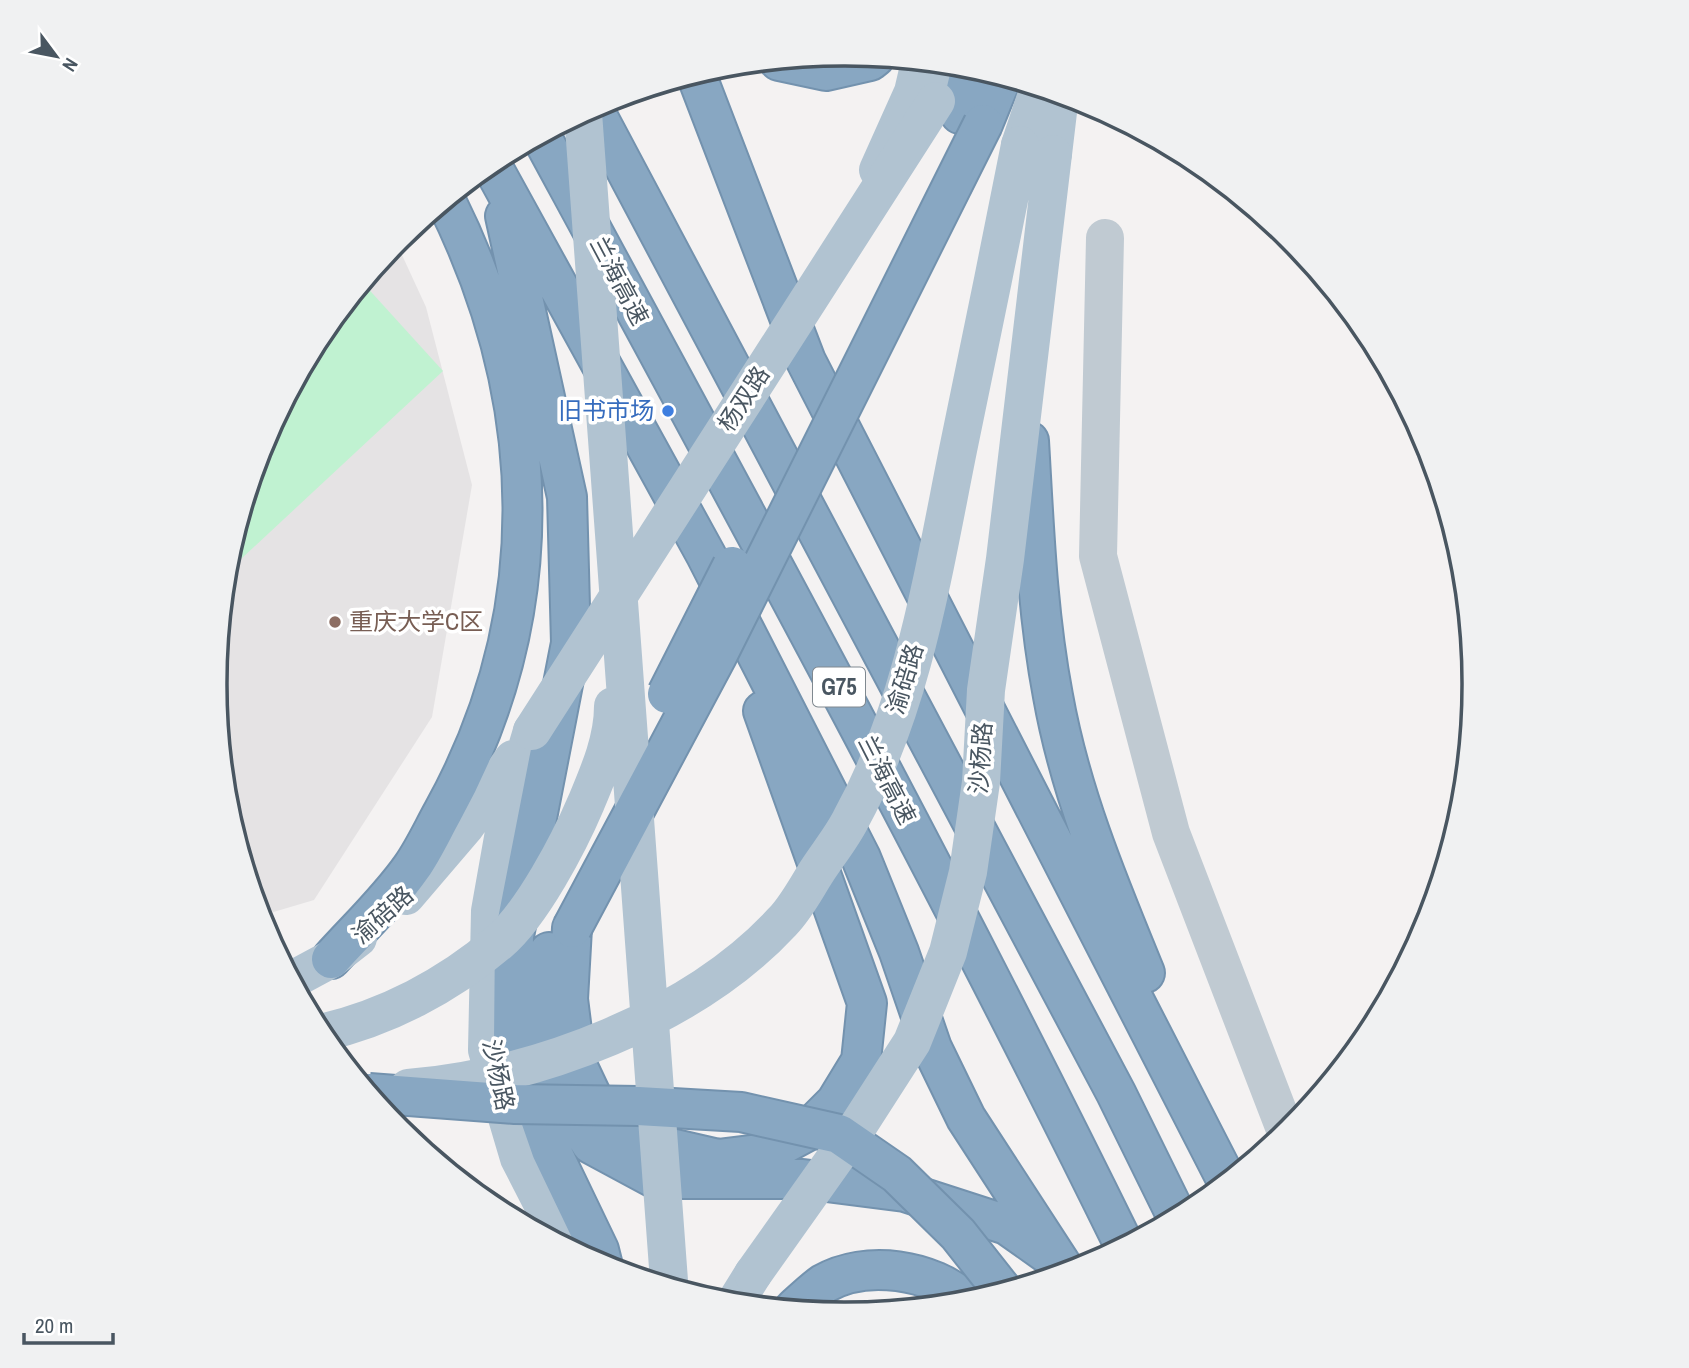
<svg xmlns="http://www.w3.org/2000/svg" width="1689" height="1368" font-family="'Archivo Narrow','Noto Sans SC',sans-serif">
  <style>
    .education { fill: #e5e3e4 }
    .green { fill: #c0f2d1 }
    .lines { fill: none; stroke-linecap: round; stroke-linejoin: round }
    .highway-casing { stroke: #7392ae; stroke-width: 42 }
    .minor { stroke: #c0cad2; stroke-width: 38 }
    .major { stroke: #b1c3d1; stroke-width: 38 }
    .highway { stroke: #88a7c2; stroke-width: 38 }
    .highway-bridge-casing { stroke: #7392ae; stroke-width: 42; stroke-linecap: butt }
    .major-bridge { stroke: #b1c3d1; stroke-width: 38 }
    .highway-bridge { stroke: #88a7c2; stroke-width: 38 }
    .shop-dot { fill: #3f7fe0; stroke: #fff; stroke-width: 2.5 }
    .education-dot { fill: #8d6e63; stroke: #fff; stroke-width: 2.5 }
    .labels { text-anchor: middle; stroke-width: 7; stroke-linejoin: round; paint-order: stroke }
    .shield { fill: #fff; stroke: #808990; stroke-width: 2 }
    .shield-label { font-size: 23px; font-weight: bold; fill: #495661 }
    .street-label { font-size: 24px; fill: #495661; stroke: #fff }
    .shop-label { font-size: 24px; fill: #366cbe; stroke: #fff; text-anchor: end }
    .education-label { font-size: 24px; fill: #785e54; stroke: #fff; text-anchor: start }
    .rim { fill: none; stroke: #495661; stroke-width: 3.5 }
  </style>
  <rect width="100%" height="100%" fill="#f4f2f2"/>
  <path class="education" d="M396 242 426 307 472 485 432 717 314 900 260 916 227 806 215 684 227 561 263 443 321 334Z"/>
  <path class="green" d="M363 283 443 371 226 573 263 443 321 334Z"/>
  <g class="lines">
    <g class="highway-casing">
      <path id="highway" d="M779 61 826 71 870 61 875 57
        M696 74 806 361 1227 1181
        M593 108 1116 1093 1177 1217
        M960 114 971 68
        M983 124 1002 77
        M541 136C740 503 940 870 1124 1245
        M491 164 706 555 861 858 899 952 932 1048 966 1118 1066 1272
        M505 216 567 497 571 643 514 936 513 1041 551 1150 599 1250 603 1266
        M1029 441C1034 526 1037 612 1053 696 1070 792 1108 883 1145 973
        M572 928 568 999 576 1063 602 1118 640 1141 718 1159 767 1153 806 1132 836 1102 861 1061 867 1003 763 711
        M549 952 541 1009 551 1080 591 1144 656 1179H803L905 1192 1007 1225 1048 1254
        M331 959C358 929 389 900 412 867 424 850 433 830 443 812 552 615 545 400 446 201
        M794 1309C803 1301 813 1291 823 1284 866 1259 932 1269 967 1302"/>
    </g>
    <path class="minor" d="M1105 238 1098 556 1171 833 1286 1132"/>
    <path class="major" d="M936 101 950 65
      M1020 145 1039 88
      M1053 154 1060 95
      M878 170 913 92 920 62
      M532 731 507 815 490 911 487 1050 519 1158 563 1244
      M406 896 465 827 513 759
      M292 980 331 959 358 938
      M735 1303 753 1274"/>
    <use href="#highway" class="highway"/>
    <g class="highway-bridge-casing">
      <path id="highway-bridge" d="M667 694 732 566
        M572 928 717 656 983 124
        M369 1093 515 1104 638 1106 741 1112 839 1134 897 1174 958 1234 1003 1291"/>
    </g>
    <path class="major-bridge" d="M583 113 669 1281
      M532 731 936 101
      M321 1033C386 1018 448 986 499 942 532 914 569 843 586 803 599 772 613 740 613 706
      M408 1088C537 1077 693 1018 782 922 796 908 806 888 817 871 828 854 842 837 851 819 913 706 933 574 958 450 979 348 1000 247 1020 145
      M753 1274 858 1126 912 1042 948 952 968 872 981 782 986 690 1005 559 1053 154"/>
    <use href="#highway-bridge" class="highway-bridge"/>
  </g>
  <circle class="shop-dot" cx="668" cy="411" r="7"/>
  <circle class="education-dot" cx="335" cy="622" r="7"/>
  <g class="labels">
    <rect class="shield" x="813" y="667.5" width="52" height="39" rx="5"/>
    <g class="shield-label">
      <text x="839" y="695">G75</text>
    </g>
    <g class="street-label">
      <text transform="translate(619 281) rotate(62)" y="8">兰海高速</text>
      <text transform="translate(744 399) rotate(-57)" y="8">杨双路</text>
      <text transform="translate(905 679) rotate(-73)" y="8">渝碚路</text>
      <text transform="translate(981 758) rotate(-86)" y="8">沙杨路</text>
      <text transform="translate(887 780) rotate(63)" y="8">兰海高速</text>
      <text transform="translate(383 915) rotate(-42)" y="8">渝碚路</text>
      <text transform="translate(498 1075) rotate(78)" y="8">沙杨路</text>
    </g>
    <g class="shop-label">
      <text x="654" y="419">旧书市场</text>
    </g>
    <g class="education-label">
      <text x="349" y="630">重庆大学C区</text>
    </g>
  </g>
  <path d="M0 0H1689V1368H0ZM844 66H845A617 617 0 0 1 1462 683V685A617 617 0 0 1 845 1302H844A617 617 0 0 1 227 685V683A617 617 0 0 1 844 66Z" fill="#f0f1f2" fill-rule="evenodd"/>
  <path class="rim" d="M844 66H845A617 617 0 0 1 1462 683V685A617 617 0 0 1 845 1302H844A617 617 0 0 1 227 685V683A617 617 0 0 1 844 66Z"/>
  <g transform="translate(56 56) rotate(122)" stroke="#ffffff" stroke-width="5" paint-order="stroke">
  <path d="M0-5L12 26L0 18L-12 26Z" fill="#495661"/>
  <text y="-10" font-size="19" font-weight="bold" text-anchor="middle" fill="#495661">N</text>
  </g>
  <path d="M24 1333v10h89v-10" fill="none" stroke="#495661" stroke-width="3.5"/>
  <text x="35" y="1333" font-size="21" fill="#495661" stroke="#ffffff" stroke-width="5" paint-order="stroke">20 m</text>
</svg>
